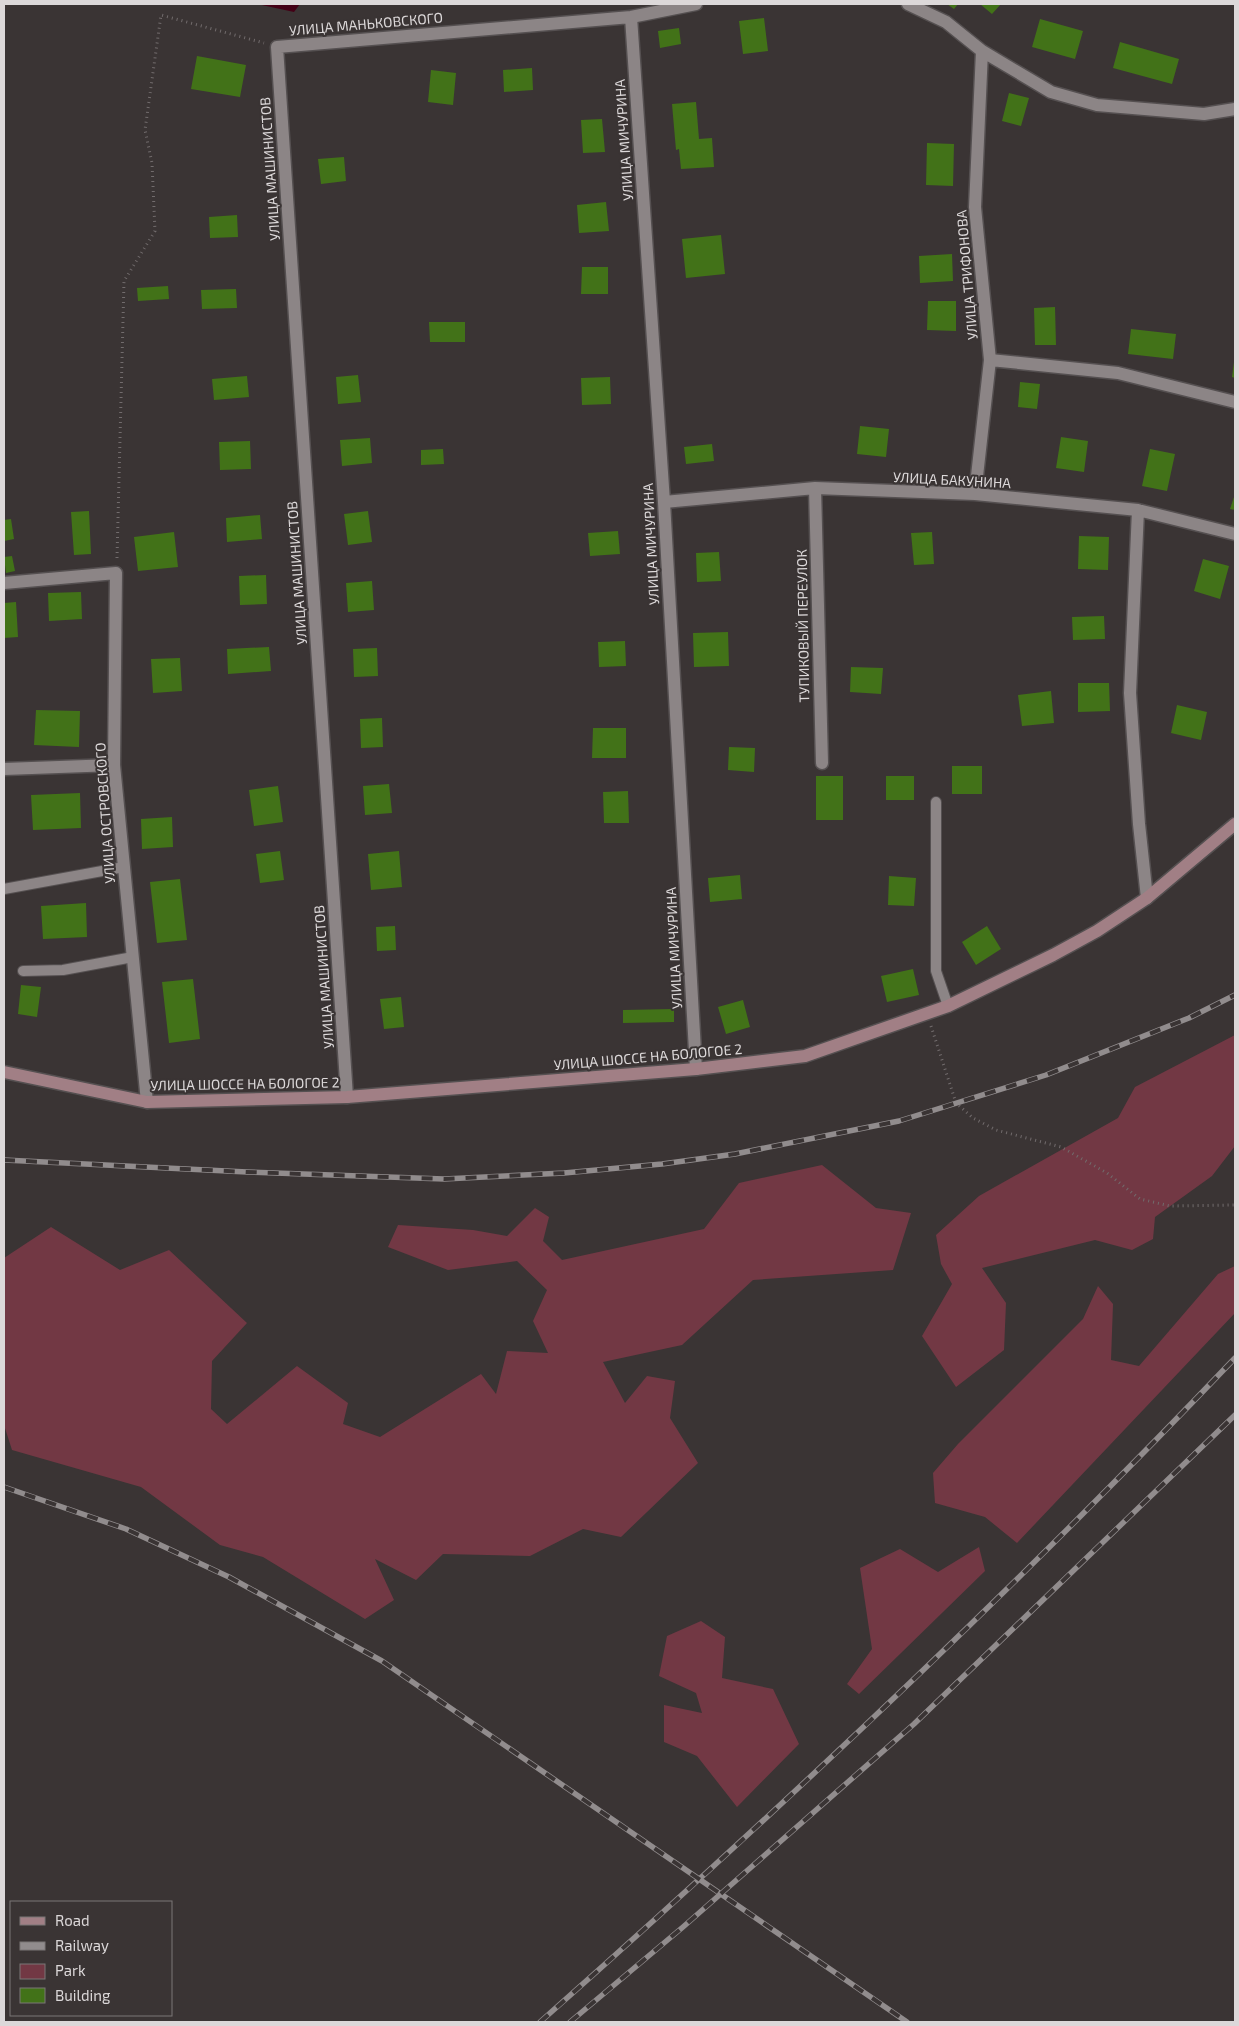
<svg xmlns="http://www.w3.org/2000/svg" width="1239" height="2026" font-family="'Exo 2',sans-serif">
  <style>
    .green { fill: #723844 }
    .water { fill: #440016 }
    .building { fill: #427218 }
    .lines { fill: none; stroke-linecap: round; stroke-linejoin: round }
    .lane-casing { stroke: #555051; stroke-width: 12 }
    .street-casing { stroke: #555051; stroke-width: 15 }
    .secondary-casing { stroke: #555051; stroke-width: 15 }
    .path { stroke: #726c6d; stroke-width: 3; stroke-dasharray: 1 4; stroke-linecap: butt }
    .lane { stroke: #8c8586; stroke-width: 10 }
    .street { stroke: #8c8586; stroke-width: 12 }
    .secondary { stroke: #a17f85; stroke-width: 12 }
    .rail-casing { stroke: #918c8d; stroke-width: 5.5 }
    .rail { stroke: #3a3434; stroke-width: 4; stroke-dasharray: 11; stroke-linecap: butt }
    .labels { text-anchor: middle; stroke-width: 4; stroke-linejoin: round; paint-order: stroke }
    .street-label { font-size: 14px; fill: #dcd8d9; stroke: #3a3434 }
  </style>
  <rect width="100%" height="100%" fill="#3a3434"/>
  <path class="green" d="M1235 1035V1146L1212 1176 1155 1217 1153 1239 1132 1250 1095 1240 982 1268 1006 1303 1004 1350 956 1387 922 1336 952 1284 941 1264 936 1235 979 1196 1118 1118 1135 1087Z
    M822 1165 876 1208 911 1213 893 1270 753 1280 682 1345 603 1362 625 1403 647 1376 675 1381 670 1418 698 1463 621 1537 583 1529 530 1556 443 1554 416 1580 375 1559 394 1600 365 1619 263 1557 220 1545 141 1487 12 1450 4 1425V1258L51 1227 120 1270 169 1250 247 1323 212 1361 211 1409 227 1424 297 1366 348 1403 343 1424 380 1437 481 1374 496 1394 507 1351 548 1353 533 1321 547 1290 517 1261 448 1270 388 1247 398 1225 473 1230 507 1236 535 1208 549 1217 543 1241 562 1260 704 1229 739 1183Z
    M1235 1266V1313L1017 1543 985 1517 935 1503 933 1473 958 1444 1083 1319 1098 1286 1113 1304 1111 1360 1139 1366 1218 1274Z
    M979 1547 985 1571 859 1694 847 1684 872 1649 860 1568 900 1549 938 1572Z
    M701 1621 725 1637 722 1678 773 1689 799 1744 737 1807 697 1756 664 1742V1705L702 1713 696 1693 659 1676 667 1636Z"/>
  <path class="water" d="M257 4H300L294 12Z"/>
  <path class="building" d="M947 4H958L954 9Z
    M980 4H1001L992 14Z
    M764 18 768 51 743 54 739 21Z
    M1040 19 1083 31 1075 59 1032 47Z
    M679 28 681 44 660 48 658 31Z
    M1120 42 1179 59 1172 84 1113 68Z
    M197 56 246 65 240 97 191 89Z
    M532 68 533 90 504 92 503 70Z
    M431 70 456 73 453 105 428 102Z
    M1009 93 1029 98 1021 126 1002 121Z
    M696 102 699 139 712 138 714 167 681 169 679 149 676 150 672 104Z
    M602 119 605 152 583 153 581 120Z
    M927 143 954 144 953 186 926 185Z
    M344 157 346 181 321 184 318 159Z
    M606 202 609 231 579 233 577 205Z
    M237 215 238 237 210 238 209 217Z
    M721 235 725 274 686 278 682 239Z
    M952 254 953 281 920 283 919 256Z
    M582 267H608V294H581Z
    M168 286 169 299 138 301 137 288Z
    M236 289 237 308 202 309 201 290Z
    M928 301H956V331L927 330Z
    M1055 307 1056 345H1035L1034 308Z
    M429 322H465V342H430Z
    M1131 329 1176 334 1173 359 1128 354Z
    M1234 362H1235V378L1232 377Z
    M358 375 361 402 338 404 336 377Z
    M247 376 249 397 214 400 212 379Z
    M610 377 611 404 582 405 581 378Z
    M1020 382 1040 384 1037 409 1018 407Z
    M860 426 889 429 886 457 857 454Z
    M1061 437 1088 441 1084 472 1056 468Z
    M370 438 372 463 342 466 340 440Z
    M250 441 251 469 220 470 219 442Z
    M712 444 714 461 686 464 684 447Z
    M443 449 444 464 421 465V450Z
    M1150 449 1175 454 1167 491 1142 486Z
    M1235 494V510L1230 509Z
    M89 511 91 554 74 555 71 512Z
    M368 511 372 542 348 545 344 514Z
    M260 515 262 539 227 542 226 518Z
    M11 519 14 539 4 541V520Z
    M618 531 620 554 590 556 588 533Z
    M174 532 178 567 138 571 134 537Z
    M932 532 934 564 914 565 911 533Z
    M1079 536 1109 537 1108 570 1078 569Z
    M719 552 721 581 697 582 696 553Z
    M12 556 15 571 6 573 4 557Z
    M1203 559 1229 566 1220 599 1194 591Z
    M266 575 267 604 240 605 239 576Z
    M372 581 374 610 348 612 346 583Z
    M81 592 82 619 49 621 48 593Z
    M16 602 18 637 4 638V603Z
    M1104 616 1105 639 1073 640 1072 617Z
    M728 632 729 666 694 667 693 633Z
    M625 641 626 666 599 667 598 642Z
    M269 647 271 671 228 674 227 649Z
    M377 648 378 676 354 677 353 649Z
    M180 658 182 691 153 693 151 659Z
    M851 667 883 668 881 694 850 692Z
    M1078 683H1109L1110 711 1078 712Z
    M1051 691 1054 723 1022 726 1018 695Z
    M1177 705 1207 712 1201 740 1171 733Z
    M36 710 80 711 79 747 34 745Z
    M382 718 383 747 361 748 360 719Z
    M593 728H626V758H592Z
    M729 747 755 748 754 772 728 770Z
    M952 766H982V794H952Z
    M816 776H843V820H816Z
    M886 776H914V800H886Z
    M389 784 392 813 365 815 363 786Z
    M278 786 283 822 254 826 249 790Z
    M628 791 629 823H604L603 792Z
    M80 793 81 828 33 830 31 795Z
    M172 817 173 847 142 849 141 819Z
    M280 851 284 880 260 883 256 854Z
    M399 851 402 887 371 890 368 854Z
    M740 875 742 899 710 902 708 878Z
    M889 876 916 878 914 906 888 905Z
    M180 879 187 940 157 943 150 882Z
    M86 903 87 937 43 939 41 906Z
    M395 926 396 950 377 951 376 927Z
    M987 926 1001 949 976 965 962 942Z
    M913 969 919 995 887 1002 881 976Z
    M193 979 200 1039 169 1043 162 982Z
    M21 985 41 987 37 1017 18 1014Z
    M401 997 404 1027 384 1029 380 999Z
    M743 1000 750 1027 726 1034 718 1007Z
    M674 1009V1022L623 1023V1010Z"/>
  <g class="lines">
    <g class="lane-casing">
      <path id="lane" d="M936 802V971L948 1006
        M4 889 124 867
        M23 971 63 970 133 957"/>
    </g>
    <g class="street-casing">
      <path id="street" d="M908 4 946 22 982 51 1051 92 1097 105 1204 114 1235 109
        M631 17 664 502 696 1069
        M990 360 1118 373 1235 402
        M815 488 822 763
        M975 494 990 360 975 207 982 51
        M664 502 815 488 975 494 1138 510 1235 534
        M1138 510 1130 693 1139 824 1147 898
        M4 583 116 573 114 765 147 1102
        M4 769 114 765
        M347 1097 277 47 631 17 696 4"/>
    </g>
    <g class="secondary-casing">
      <path id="secondary" d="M4 1072 147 1102 347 1097 696 1069 805 1056 948 1006 1053 955 1097 931 1147 898 1235 824"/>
    </g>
    <path class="path" d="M117 558 124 281 155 231 152 163 145 130 161 15 264 43
      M931 1026 956 1103 973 1118 996 1130 1061 1147 1107 1173 1140 1199 1170 1206 1235 1205"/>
    <use href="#lane" class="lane"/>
    <use href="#street" class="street"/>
    <use href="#secondary" class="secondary"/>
    <g class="rail-casing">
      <path id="rail" d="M4 1160 247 1172 444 1179 564 1173 662 1164 735 1154 899 1121 1046 1075 1189 1018 1235 995
        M4 1487 126 1529 229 1577 382 1661 907 2022
        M540 2022C780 1810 1014 1590 1235 1358
        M570 2022 683 1927 914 1724 1235 1415"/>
    </g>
    <use href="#rail" class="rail"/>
  </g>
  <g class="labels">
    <g class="street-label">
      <text transform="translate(366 24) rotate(-5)" y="5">УЛИЦА МАНЬКОВСКОГО</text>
      <text transform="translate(624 140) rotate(-94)" y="5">УЛИЦА МИЧУРИНА</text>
      <text transform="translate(270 169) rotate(-94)" y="5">УЛИЦА МАШИНИСТОВ</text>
      <text transform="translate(967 275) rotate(-95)" y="5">УЛИЦА ТРИФОНОВА</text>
      <text transform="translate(952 480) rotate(3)" y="5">УЛИЦА БАКУНИНА</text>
      <text transform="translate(651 544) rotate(-93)" y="5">УЛИЦА МИЧУРИНА</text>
      <text transform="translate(297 573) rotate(-94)" y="5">УЛИЦА МАШИНИСТОВ</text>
      <text transform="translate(803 626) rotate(-91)" y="5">ТУПИКОВЫЙ ПЕРЕУЛОК</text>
      <text transform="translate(105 813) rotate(-94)" y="5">УЛИЦА ОСТРОВСКОГО</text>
      <text transform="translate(674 948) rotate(-93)" y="5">УЛИЦА МИЧУРИНА</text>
      <text transform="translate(324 977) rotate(-94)" y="5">УЛИЦА МАШИНИСТОВ</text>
      <text transform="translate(648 1057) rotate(-5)" y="5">УЛИЦА ШОССЕ НА БОЛОГОЕ 2</text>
      <text transform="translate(245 1084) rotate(-1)" y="5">УЛИЦА ШОССЕ НА БОЛОГОЕ 2</text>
    </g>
  </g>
  <rect width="1239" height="2026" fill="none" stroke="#dcd8d9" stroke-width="10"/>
  <rect x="10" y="1901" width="162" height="115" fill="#3a3434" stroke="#7b7676"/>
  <rect x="20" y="1917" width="25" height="8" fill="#a17f85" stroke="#7b7676"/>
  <text x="55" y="1926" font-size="15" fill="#dcd8d9">Road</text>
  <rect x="20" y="1942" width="25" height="8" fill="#918c8d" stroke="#7b7676"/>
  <text x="55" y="1951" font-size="15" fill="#dcd8d9">Railway</text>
  <rect x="20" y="1964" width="25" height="15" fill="#723844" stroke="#7b7676"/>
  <text x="55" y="1976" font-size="15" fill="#dcd8d9">Park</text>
  <rect x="20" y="1988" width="25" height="15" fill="#427218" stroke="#7b7676"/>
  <text x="55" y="2001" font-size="15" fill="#dcd8d9">Building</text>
</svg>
